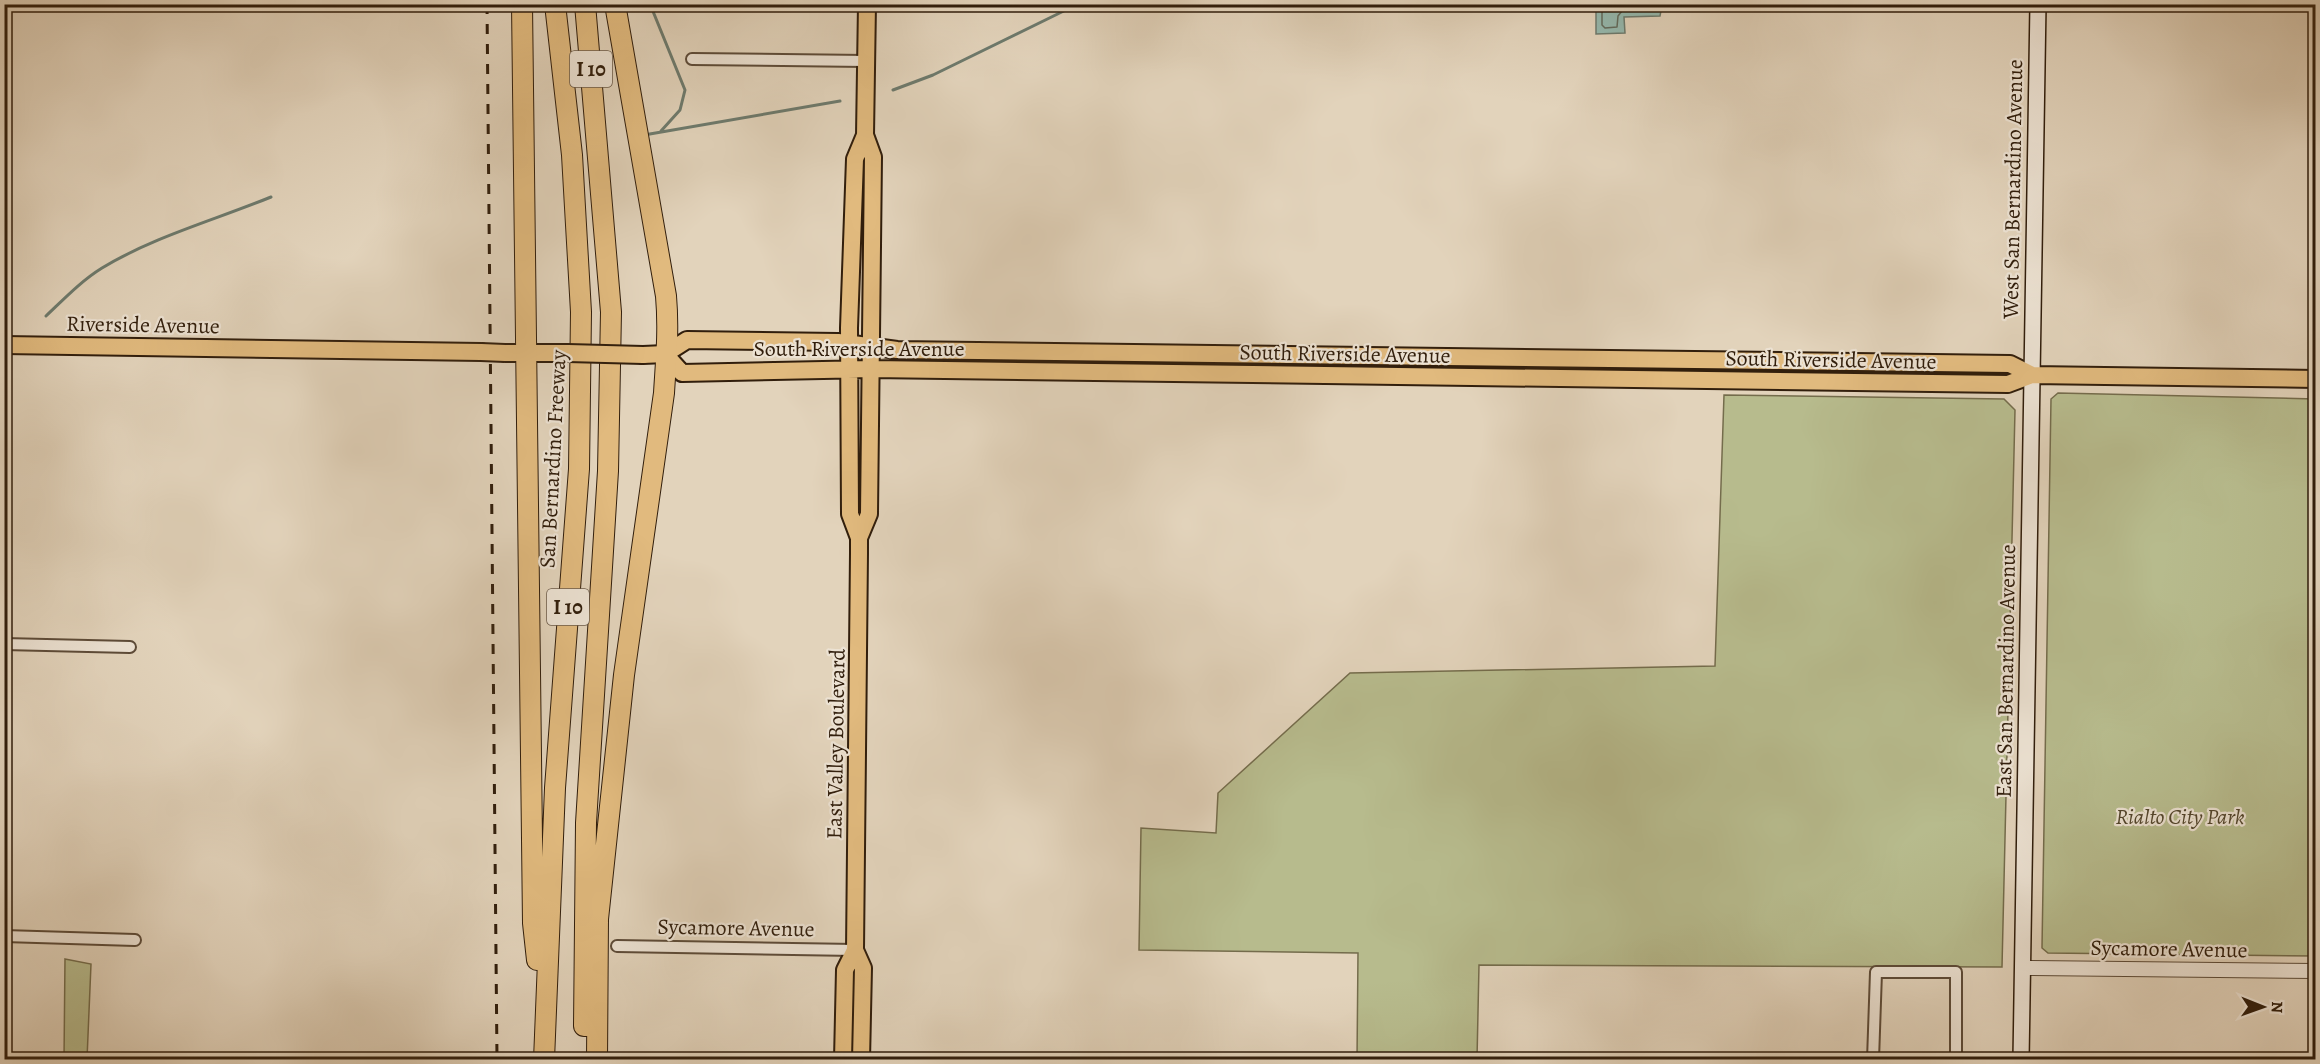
<svg xmlns="http://www.w3.org/2000/svg" width="2320" height="1064" font-family="Alegreya,serif">
  <style>
    .green { fill: #b7bb8d; stroke: #746c4c; stroke-width: 1.5 }
    .water { fill: #95b8ad; stroke: #6d7a6d; stroke-width: 1.5 }
    .lines { fill: none; stroke-linecap: round; stroke-linejoin: round }
    .shore { stroke: #636b5c; stroke-width: 1.5 }
    .stream { stroke: #6d7a6d; stroke-width: 3 }
    .minor-casing { stroke: #5d4b38; stroke-width: 14 }
    .tertiary-casing { stroke: #5d4b38; stroke-width: 16 }
    .secondary-casing { stroke: #311e0c; stroke-width: 18 }
    .primary-casing { stroke: #311e0c; stroke-width: 20 }
    .motorway-casing { stroke: #311e0c; stroke-width: 22 }
    .minor { stroke: #ece2d3; stroke-width: 10 }
    .tertiary { stroke: #ece2d3; stroke-width: 14 }
    .secondary { stroke: #ece2d3; stroke-width: 15 }
    .primary { stroke: #e1ba7e; stroke-width: 16 }
    .motorway { stroke: #e1ba7e; stroke-width: 20 }
    .rail { stroke: #311e0c; stroke-width: 3; stroke-dasharray: 10 10; stroke-linecap: butt }
    .primary-bridge-casing { stroke: #311e0c; stroke-width: 20; stroke-linecap: butt }
    .primary-bridge { stroke: #e1ba7e; stroke-width: 16 }
    .labels { text-anchor: middle; stroke-width: 4.5; stroke-linejoin: round; paint-order: stroke }
    .shield { fill: #ece2d3; stroke: #695948; stroke-width: 1.5 }
    .shield-label { font-size: 21px; font-weight: bold; fill: #311e0c }
    .street-label { font-size: 22px; fill: #311e0c; stroke: #ece2d3 }
    .park-label { font-size: 22px; font-style: italic; fill: #52452c; stroke: #ece2d3 }
  </style>
  <rect width="100%" height="100%" fill="#e2d3bb"/>
  <filter id="stains"><feTurbulence type="fractalNoise" baseFrequency=".00333" numOctaves="4"/><feColorMatrix values="0 0 0 0 .2 0 0 0 0 .09 0 0 0 0 .02 0 0 0 .5 -.17"/></filter>
  <radialGradient id="worn" r=".72"><stop offset=".6" stop-color="#630" stop-opacity="0"/><stop offset="1" stop-color="#630" stop-opacity=".3"/></radialGradient>
  <path class="green" d="M2058 393 2315 399V956L2048 953 2042 948 2051 399Z
    M1724 395 2004 399 2015 410 2002 967 1479 965 1477 1059 1357 1060 1358 953 1139 950 1141 828 1216 833 1218 793 1350 673 1715 666Z
    M65 959 91 964 87 1059H64Z"/>
  <path class="water" d="M1596 5V4L1662 5 1660 16 1624 17 1625 33 1596 34Z"/>
  <g class="lines">
    <path class="shore" d="M1602 4V25L1605 28 1617 27 1618 16 1622 11 1653 10 1656 4"/>
    <path class="stream" d="M650 4 685 90 680 110 661 131
      M893 90 933 75 1078 4
      M644 135 840 101
      M46 316C64 299 81 281 102 268 153 237 215 220 271 197"/>
    <g class="minor-casing">
      <path id="minor" d="M692 59 866 61
        M4 644 130 647
        M4 936 135 940
        M617 946 855 950
        M1873 1060 1876 972H1956V1060"/>
    </g>
    <g class="tertiary-casing">
      <path id="tertiary" d="M2023 968 2316 971"/>
    </g>
    <g class="secondary-casing">
      <path id="secondary" d="M2021 1060 2038 4"/>
    </g>
    <g class="primary-casing">
      <path id="primary" d="M4 345 481 352
        M505 353H568
        M665 354 682 373 872 369 2008 384 2032 375 2316 379
        M643 355 665 354 687 340 838 342 897 350 2010 364 2032 375
        M859 538 850 514 849 328 855 159 865 135 867 4
        M843 1060 845 970 855 950
        M861 1060 863 968 855 950 859 553V538L869 514 873 157 865 135"/>
    </g>
    <g class="motorway-casing">
      <path id="motorway" d="M522 4 533 923 537 960
        M584 1026 586 823 608 471 611 312 585 4
        M544 1060 555 788 579 469 581 312 572 155 555 4
        M597 1060 598 919 624 675 664 393C666 360 669 330 666 296L615 4"/>
    </g>
    <use href="#minor" class="minor"/>
    <use href="#tertiary" class="tertiary"/>
    <use href="#secondary" class="secondary"/>
    <use href="#primary" class="primary"/>
    <use href="#motorway" class="motorway"/>
    <path class="rail" d="M487 4 497 1060"/>
    <g class="primary-bridge-casing">
      <path id="primary-bridge" d="M481 352 505 353
        M568 353 643 355"/>
    </g>
    <use href="#primary-bridge" class="primary-bridge"/>
  </g>
  <g class="labels">
    <g class="shield">
      <rect x="570" y="51" width="42" height="36" rx="4.5"/>
      <rect x="547" y="589" width="42" height="36" rx="4.5"/>
    </g>
    <g class="shield-label">
      <text x="591" y="76">I 10</text>
      <text x="568" y="614">I 10</text>
    </g>
    <g class="street-label">
      <text transform="translate(2012 189) rotate(-89)" y="8">West San Bernardino Avenue</text>
      <text transform="translate(143 324) rotate(1)" y="8">Riverside Avenue</text>
      <text x="859" y="356">South Riverside Avenue</text>
      <text transform="translate(1345 353) rotate(1)" y="8">South Riverside Avenue</text>
      <text transform="translate(1831 359) rotate(1)" y="8">South Riverside Avenue</text>
      <text transform="translate(552 459) rotate(-87)" y="8">San Bernardino Freeway</text>
      <text transform="translate(2005 671) rotate(-89)" y="8">East San Bernardino Avenue</text>
      <text transform="translate(835 744) rotate(-89)" y="8">East Valley Boulevard</text>
      <text transform="translate(736 927) rotate(1)" y="8">Sycamore Avenue</text>
      <text transform="translate(2169 948) rotate(1)" y="8">Sycamore Avenue</text>
    </g>
    <g class="park-label">
      <text x="2180" y="824">Rialto City Park</text>
    </g>
  </g>
  <rect width="2320" height="1064" fill="none" stroke="#e2d3bb" stroke-width="24"/>
  <rect x="6" y="6" width="2308" height="1052" fill="none" stroke="#311e0c" stroke-width="3"/>
  <rect x="12" y="12" width="2296" height="1040" fill="none" stroke="#311e0c" stroke-width="1.5"/>
  <g transform="translate(2263 1007) rotate(91)" stroke="#ece2d3" stroke-width="4.5" paint-order="stroke">
  <path d="M0-4.5L10 22L0 15L-10 22Z" fill="#311e0c"/>
  <text y="-9" font-size="16" font-weight="bold" text-anchor="middle" fill="#311e0c">N</text>
  </g>
  <rect width="100%" height="100%" filter="url(#stains)"/>
  <rect width="100%" height="100%" fill="url(#worn)"/>
</svg>
